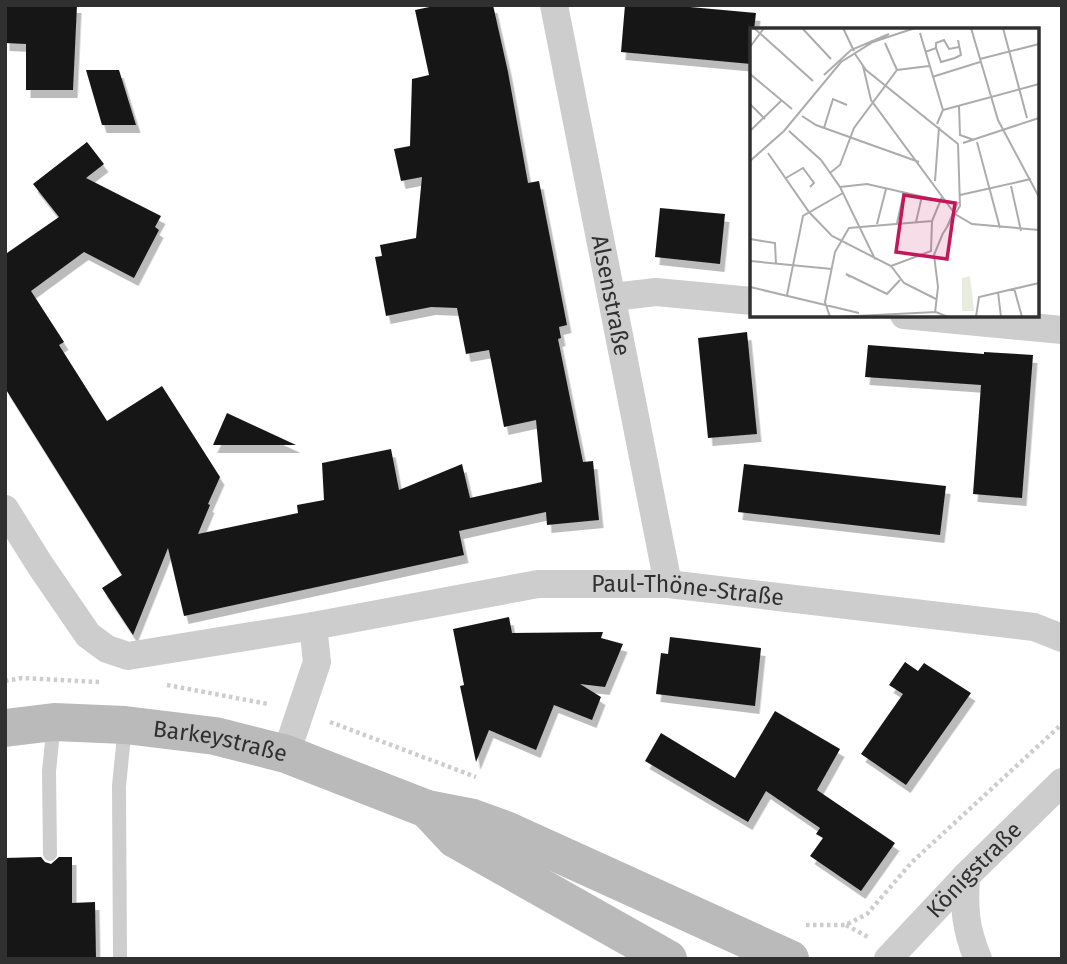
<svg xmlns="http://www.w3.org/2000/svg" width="1067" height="964" font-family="'Fira Sans',sans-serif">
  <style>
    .building { fill: #171717; filter: url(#shadow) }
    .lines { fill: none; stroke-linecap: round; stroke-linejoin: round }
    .path { stroke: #cdcdcd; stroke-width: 4.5; stroke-dasharray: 3.5 3.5; stroke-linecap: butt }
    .lane { stroke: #cdcdcd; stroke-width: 14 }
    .street { stroke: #cdcdcd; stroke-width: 28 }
    .secondary { stroke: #bababa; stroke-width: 38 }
    .labels { text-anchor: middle; stroke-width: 7; stroke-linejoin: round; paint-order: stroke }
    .street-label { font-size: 23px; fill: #303030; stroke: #fff }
    .inset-road { fill: none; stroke: #acacac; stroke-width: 2 }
    .view { fill: #c2185b; fill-opacity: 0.15; stroke: #c2185b; stroke-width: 3.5 }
    .inset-edge { fill: none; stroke: #303030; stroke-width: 3.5 }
  </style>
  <defs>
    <filter id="shadow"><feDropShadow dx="4.5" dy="8" stdDeviation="0" flood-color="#0004"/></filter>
  </defs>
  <rect width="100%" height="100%" fill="#fff"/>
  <path class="building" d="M5 5H77L73 90H26V44L5 43Z
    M439 5H493L508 72 528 183 539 181 567 325 559 327 561 338 558 339 583 462 593 461 599 520 547 525 546 512 459 531 464 555 184 616 168 548 133 635 102 588 122 575 5 388V250L7 253 59 217 33 184 87 142 104 164 86 178 161 216 155 227 159 230 134 278 84 252 31 291 64 342 59 345 107 421 162 386 220 477 208 504 210 505 198 534 298 513 297 505 324 500 322 463 391 449 399 490 462 464 470 498 542 482 536 420 504 427 489 350 466 354 457 308 431 307 386 316 375 257 382 256 380 245 416 238 422 177 401 181 394 149 410 146 412 79 429 75 415 10Z
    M625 5H668L756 13 754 30H752L751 64 621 52Z
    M86 70H119L136 125H102Z
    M660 208 725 214 720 264 655 257Z
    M747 332 757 434 708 438 698 338Z
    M868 345 984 354V352L1033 355 1022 498 973 494 981 385 865 377Z
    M227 413 296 445H213Z
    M744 464 946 486 940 535 738 512Z
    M509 617 512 633 603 632 601 638 623 644 605 687 580 684 601 697 592 720 554 705 536 750 489 730 476 762 460 686 464 685 453 629Z
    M670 637 761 648 755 706 656 694 661 653 668 654Z
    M905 662 918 671 924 663 971 693 906 785 861 754 903 694 889 685Z
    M775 711 840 749 817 790 895 843 861 891 810 856 823 838 816 834 820 828 766 791 748 822 645 761 661 733 735 778Z
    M41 857 45 862 51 864 59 857H72V903L95 902 96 959H5V858Z"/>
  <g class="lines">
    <path class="path" d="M5 681 22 678 99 682
      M167 685 268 704
      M330 722 476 777
      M806 925H846L867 914 912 862 1062 724
      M846 925 868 937"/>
    <path class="lane" d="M50 854 49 771 54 722
      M120 959 119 786 125 726"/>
    <g class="street">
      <path id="s1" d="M554 5 668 584"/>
      <path d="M613 297 656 292 752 301"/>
      <path d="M904 315 1062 330"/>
      <path id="s2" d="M5 509 40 565 88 635 107 649 128 656 313 626 538 584H668L1034 627 1062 638"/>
      <path d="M286 754 317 662 313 626"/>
      <path d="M966 876C964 908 965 928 978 959"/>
      <path id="s3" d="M888 959 966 876 1062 782"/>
    </g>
    <g class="secondary">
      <path id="s4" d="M5 728 54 722 125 725 215 736 286 754 427 809 473 818 506 830 790 959"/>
      <path d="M427 809 455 839 668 959"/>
    </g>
  </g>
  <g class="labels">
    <g class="street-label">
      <text dy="8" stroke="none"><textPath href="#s1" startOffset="296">Alsenstraße</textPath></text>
      <text dy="8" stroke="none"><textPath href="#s2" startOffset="763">Paul-Thöne-Straße</textPath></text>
      <text dy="8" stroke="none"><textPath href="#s4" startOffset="217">Barkeystraße</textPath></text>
      <text dy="8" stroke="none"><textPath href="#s3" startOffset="124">Königstraße</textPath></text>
    </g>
  </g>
  <g transform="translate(750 28)">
    <rect width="289" height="289" fill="#fff"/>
    <path d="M220 248 224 283H212V250Z" fill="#e7ecde"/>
    <path class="inset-road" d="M4 0 63 53M52 0 81 31M93 0 104 23M221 0 248 92 289 169M253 0 277 90M170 5 193 82 187 96M135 15 147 42M0 19 14 0M186 20V15L194 12 199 21 209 19M175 24 186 20 191 34 205 30 211 27 208 12M105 26 116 42 208 116 210 178 192 207M230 31 289 16M113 38 121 72 205 186 222 196 289 202M0 46 42 81M74 47 101 22 139 6M182 49 230 34M0 76 15 91M209 78 210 107 224 112M193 82 289 56M52 88 66 97 169 134M74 100 83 71 97 77M0 103 32 72M39 103 71 132 90 159 125 231M227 114 250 200M213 115 289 90M18 125 59 184 82 208 141 238 154 255 186 271M0 133 34 103 91 34 123 14 165 0M80 145 90 137 104 100 147 42 179 38M36 150 53 140 64 155 60 159M185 153 189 99M261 158 271 203M90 159 117 156 187 172M210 167 281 151M166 194 172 168M147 195 154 164M127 196 136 161M197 199 208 174M0 211 25 215 26 237M0 233 82 241M141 238 181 223 182 193 192 169M100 249 96 246 137 266 150 252M0 259 109 285M264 260 272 289M248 264 251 289M37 267 53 188 93 165M185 285 188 259 184 227 193 205M80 289 75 274 85 224 99 200 182 193M86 289 186 284 198 289M226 289 229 269 289 255"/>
    <path class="view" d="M154 167 205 175 197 231 146 224Z"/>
    <rect width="289" height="289" class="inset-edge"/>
  </g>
  <rect width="1067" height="964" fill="none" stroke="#303030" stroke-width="14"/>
</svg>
